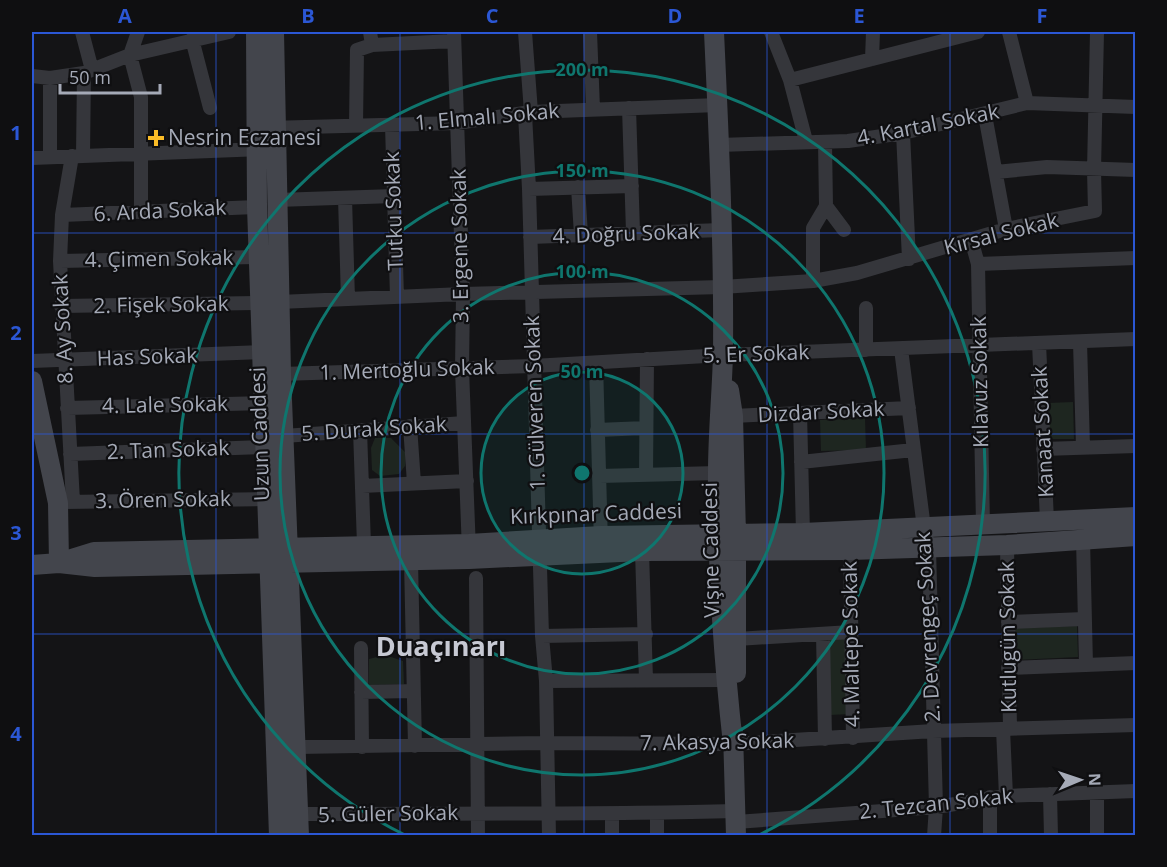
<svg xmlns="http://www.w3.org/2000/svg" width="1167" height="867" font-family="'Open Sans',sans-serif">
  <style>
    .green { fill: #1e2620 }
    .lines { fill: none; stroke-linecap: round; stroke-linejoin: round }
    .minor { stroke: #35363b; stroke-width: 14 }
    .secondary { stroke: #43454c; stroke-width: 20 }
    .grid { fill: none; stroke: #2b57d5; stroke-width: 1.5; stroke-opacity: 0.55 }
    .ring { fill: none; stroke: #0f766e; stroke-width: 3 }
    .poi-dot { fill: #fbbc27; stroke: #0f0f11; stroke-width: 2 }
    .labels { text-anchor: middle; stroke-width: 4.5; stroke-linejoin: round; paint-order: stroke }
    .street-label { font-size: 21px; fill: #a5aab7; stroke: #0f0f11 }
    .poi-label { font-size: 21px; fill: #a5aab7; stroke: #0f0f11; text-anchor: start }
    .district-label { font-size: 27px; font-weight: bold; fill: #c7c9d3; stroke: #0f0f11 }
    .centre { fill: #0f766e; stroke: #0f0f11; stroke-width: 3 }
    .ring-label { font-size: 18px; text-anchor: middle; font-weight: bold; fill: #0f766e; stroke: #0f0f11; stroke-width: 4.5; stroke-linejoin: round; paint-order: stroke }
    .neatline { fill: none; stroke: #2b57d5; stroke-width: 2 }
    .grid-label { font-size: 20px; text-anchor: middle; font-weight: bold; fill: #2b57d5 }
  </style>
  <rect width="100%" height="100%" fill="#141416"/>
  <path class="green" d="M1073 402 1074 439H1049L1048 403Z
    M865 418 866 450 821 451 820 420Z
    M375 438H391L406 453 405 466 399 474 380 476 372 470 371 448Z
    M1077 626 1078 657 1016 660 1015 628Z
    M828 637H847L849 714 830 715Z
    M385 655 403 661 404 684 369 685V659Z"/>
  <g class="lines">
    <path class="minor" d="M82 32 92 70
      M138 32 130 55 141 97V211
      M454 32 463 294 462 369 469 551
      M525 32 531 112
      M590 32 593 109
      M771 32 790 80 806 141
      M1009 32 1027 103
      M192 39 210 108
      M372 45 454 41
      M872 59 873 32
      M32 76 50 78 84 73 130 55 229 32
      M50 78V157
      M790 80 978 32
      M629 108 633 232
      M525 114 529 189 542 636 546 681 549 836
      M985 115 1006 229
      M392 125 397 297
      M356 126 357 50 372 45 370 32
      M268 128 457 123 531 112 718 105
      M903 133 909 259
      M719 145 848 141 903 133 1027 103 1136 107
      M83 155 84 73
      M72 156 62 215 60 261 73 502
      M32 158 265 149
      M996 172 1047 167 1136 170
      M578 187 581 235
      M529 189 632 186
      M345 198 348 299
      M277 200 394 196
      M826 206 844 230
      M62 215 257 207
      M530 237 721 230
      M971 239 978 264 983 525
      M60 261 259 257
      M978 264 1136 258
      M813 281V228L826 206 825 142
      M279 302 463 294 722 287 813 281 857 273 1006 229 1095 211 1094 170 1097 32
      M61 306 261 303
      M866 308V350
      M1080 342 1083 447
      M1039 343 1047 521
      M901 349 924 528 929 548 936 807 934 836
      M32 361 262 352
      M596 363 601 544
      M281 374 533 366 723 355 1136 339
      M67 408 264 403
      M800 413 803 533
      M733 416 909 408
      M410 426 414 483
      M360 430 364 545
      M597 430 646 428
      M284 436 464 423
      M1043 449 1136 446
      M70 454 266 447
      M801 462 913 450
      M646 475 647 359
      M599 476 718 473
      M362 486 467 481
      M65 502 267 499
      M1083 539 1086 665
      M1007 545 1010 729
      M850 550 853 738
      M642 551 646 680
      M411 561 415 746
      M476 578 478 836
      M1008 622 1084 619
      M823 634 825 739
      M542 636 646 634
      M737 639 851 632
      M361 648 362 747
      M1008 668 1136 663
      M546 681 726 680
      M361 692 412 691
      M1003 729 1006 796
      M297 747 547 743 733 744 933 731 1136 725
      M1097 793V836
      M1050 794 1051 836
      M990 797V836
      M657 813V836
      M299 814C444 813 590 815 735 811
      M612 814V836
      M736 822 936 807 1006 796 1136 791"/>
    <path class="secondary" d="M256 32 257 207 279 836
      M274 32 281 374 299 836
      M714 32C719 139 724 247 723 354 722 393 718 433 718 472 717 563 723 654 733 744
      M32 381 58 503 59 563
      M729 390 733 416 736 535V673
      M65 561 94 552 469 544 601 536 803 533 1136 517
      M32 565 59 563 95 567 469 559 642 551 850 550 1007 545 1136 536
      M733 732 736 836"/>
  </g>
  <path class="grid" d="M216 32V836M400 32V836M584 32V836M767 32V836M950 32V836M32 233H1136M32 434H1136M32 634H1136"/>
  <circle cx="582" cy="473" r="101" fill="#0f766e" fill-opacity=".12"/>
  <g class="ring">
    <circle cx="582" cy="473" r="101"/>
    <circle cx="582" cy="473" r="201"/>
    <circle cx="582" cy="473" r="302"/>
    <path d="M405 835A403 403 0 1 1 759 835"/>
  </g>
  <path class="poi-dot" d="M153 129h6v6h6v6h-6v6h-6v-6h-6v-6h6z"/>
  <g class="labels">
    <g class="street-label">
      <text transform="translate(487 117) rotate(-5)" y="7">1. Elmalı Sokak</text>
      <text transform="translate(928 125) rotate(-11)" y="7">4. Kartal Sokak</text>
      <text transform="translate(160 211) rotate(-3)" y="7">6. Arda Sokak</text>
      <text transform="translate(394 211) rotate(-92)" y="7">Tutku Sokak</text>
      <text transform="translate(626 234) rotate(-2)" y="7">4. Doğru Sokak</text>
      <text transform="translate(1001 234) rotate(-14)" y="7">Kırsal Sokak</text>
      <text transform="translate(460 246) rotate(-91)" y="7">3. Ergene Sokak</text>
      <text transform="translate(159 259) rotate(-1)" y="7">4. Çimen Sokak</text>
      <text transform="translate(161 305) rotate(-1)" y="7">2. Fişek Sokak</text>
      <text transform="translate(63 329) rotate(-93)" y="7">8. Ay Sokak</text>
      <text transform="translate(756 354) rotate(-2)" y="7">5. Er Sokak</text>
      <text transform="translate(147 357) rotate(-2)" y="7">Has Sokak</text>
      <text transform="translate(407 370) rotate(-2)" y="7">1. Mertoğlu Sokak</text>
      <text transform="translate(980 382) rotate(-91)" y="7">Kılavuz Sokak</text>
      <text transform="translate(535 403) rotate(-92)" y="7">1. Gülveren Sokak</text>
      <text transform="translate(165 405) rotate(-1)" y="7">4. Lale Sokak</text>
      <text transform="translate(821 412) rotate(-3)" y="7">Dizdar Sokak</text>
      <text transform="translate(374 429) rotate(-4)" y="7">5. Durak Sokak</text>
      <text transform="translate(1043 432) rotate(-93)" y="7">Kanaat Sokak</text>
      <text transform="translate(260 434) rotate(-92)" y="7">Uzun Caddesi</text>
      <text transform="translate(168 450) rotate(-2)" y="7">2. Tan Sokak</text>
      <text transform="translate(163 500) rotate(-1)" y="7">3. Ören Sokak</text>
      <text transform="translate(596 514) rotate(-2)" y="7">Kırkpınar Caddesi</text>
      <text transform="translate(711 550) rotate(-91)" y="7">Vişne Caddesi</text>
      <text transform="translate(928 627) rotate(-93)" y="7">2. Devrengeç Sokak</text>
      <text transform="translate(1008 637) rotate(-91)" y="7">Kutlugün Sokak</text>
      <text transform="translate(851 644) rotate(-91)" y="7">4. Maltepe Sokak</text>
      <text transform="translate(717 742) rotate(-1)" y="7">7. Akasya Sokak</text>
      <text transform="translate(936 804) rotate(-6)" y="7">2. Tezcan Sokak</text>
      <text transform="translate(388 814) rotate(-1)" y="7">5. Güler Sokak</text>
    </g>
    <g class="poi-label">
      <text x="168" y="145">Nesrin Eczanesi</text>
    </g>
    <g class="district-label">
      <text x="441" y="656">Duaçınarı</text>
    </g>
  </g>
  <circle cx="582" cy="473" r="9" class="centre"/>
  <g class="ring-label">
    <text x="582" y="76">200 m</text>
    <text x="582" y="177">150 m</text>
    <text x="582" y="278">100 m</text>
    <text x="582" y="378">50 m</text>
  </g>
  <rect width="1167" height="867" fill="none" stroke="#0f0f11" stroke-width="66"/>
  <g transform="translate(1080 780) rotate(88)" stroke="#0f0f11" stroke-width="4.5" paint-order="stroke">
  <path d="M0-4.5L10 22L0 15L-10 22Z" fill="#a5aab7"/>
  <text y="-9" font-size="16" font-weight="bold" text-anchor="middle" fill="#a5aab7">N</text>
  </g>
  <path d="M60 84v9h100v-9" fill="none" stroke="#a5aab7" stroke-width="3"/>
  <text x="69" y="84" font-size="18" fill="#a5aab7" stroke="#0f0f11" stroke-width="4.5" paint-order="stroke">50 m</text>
  <rect x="33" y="33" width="1101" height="801" class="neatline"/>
  <g class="grid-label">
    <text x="125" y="23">A</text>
    <text x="308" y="23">B</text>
    <text x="492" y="23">C</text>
    <text x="675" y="23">D</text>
    <text x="859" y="23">E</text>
    <text x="1042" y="23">F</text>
    <text x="16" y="140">1</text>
    <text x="16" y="340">2</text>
    <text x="16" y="540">3</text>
    <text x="16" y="741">4</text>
  </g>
</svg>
